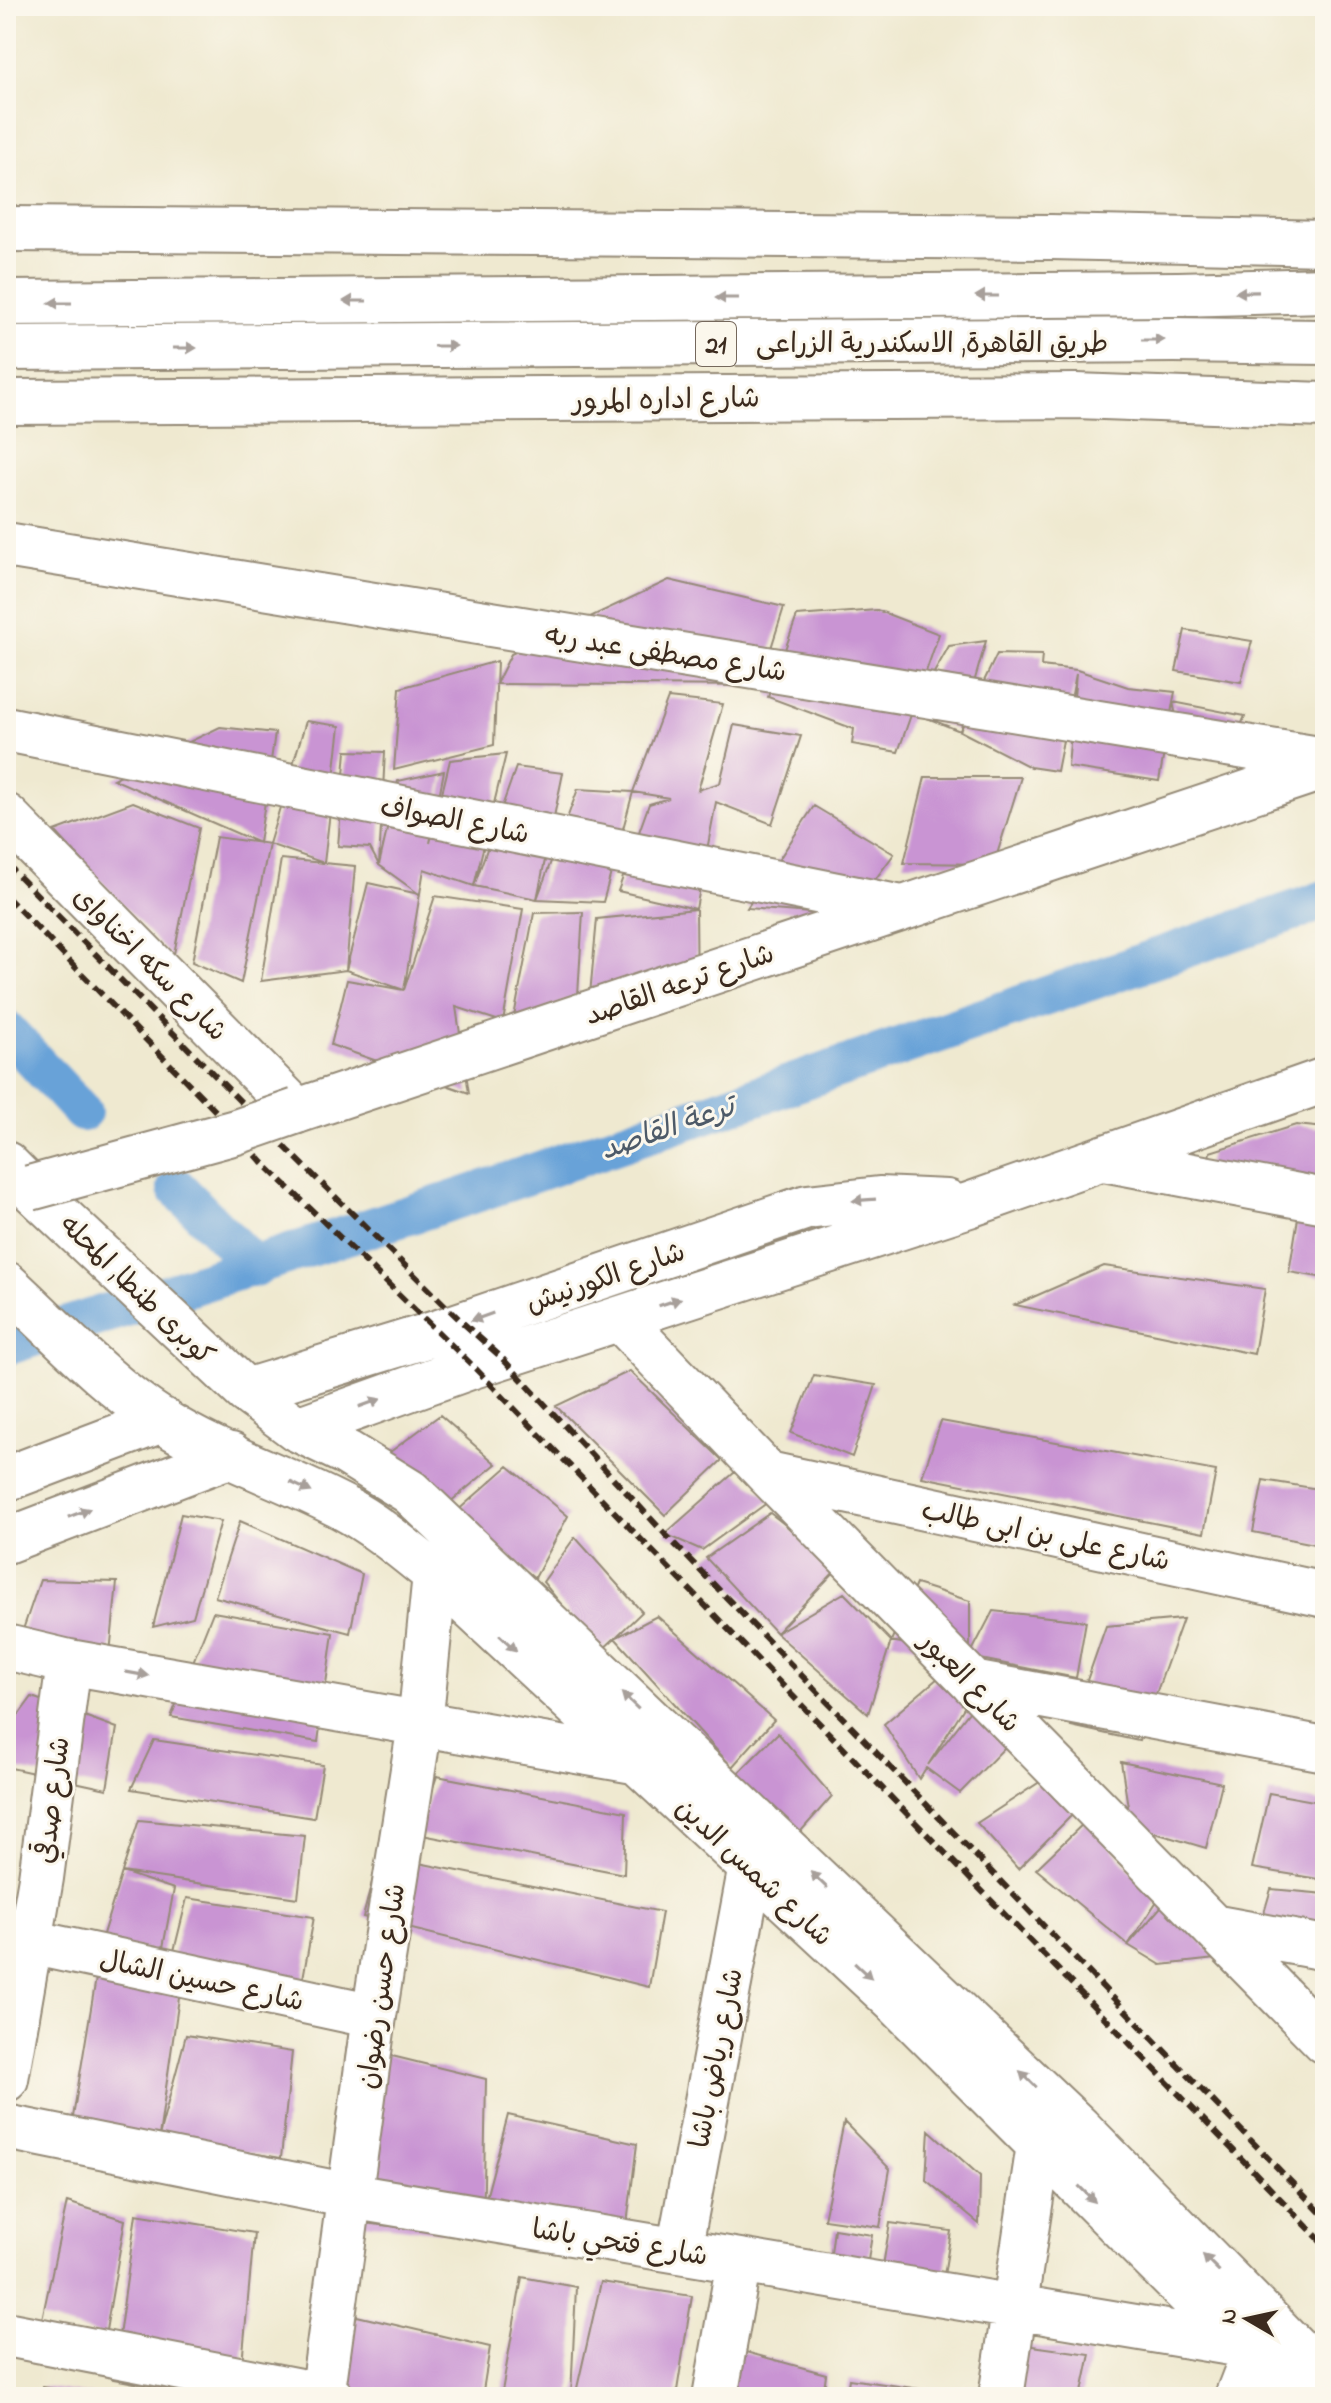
<svg xmlns="http://www.w3.org/2000/svg" width="1331" height="2403" font-family="'Indie Flower','Playpen Sans Arabic',sans-serif">
  <style>
    .lines { fill: none; stroke-linecap: round; stroke-linejoin: round }
    .canal { stroke: #68a2d8; stroke-width: 40 }
    .building { fill: #c994d3 }
    .minor-casing { stroke: #958a77; stroke-width: 48 }
    .major-casing { stroke: #958a77; stroke-width: 48 }
    .highway-casing { stroke: #958a77; stroke-width: 48 }
    .minor { stroke: #fff; stroke-width: 44 }
    .major { stroke: #fff; stroke-width: 44 }
    .highway { stroke: #fff; stroke-width: 44 }
    .rail { stroke: #3b2a1e; stroke-width: 6; stroke-dasharray: 12 6; stroke-linecap: butt }
    .minor-bridge-casing { stroke: #958a77; stroke-width: 48; stroke-linecap: butt }
    .minor-bridge { stroke: #fff; stroke-width: 44 }
    .oneway { fill: #a79f9a }
    .labels { text-anchor: middle; stroke-width: 6; stroke-linejoin: round; paint-order: stroke }
    .shield { fill: #fbf7ec; stroke: #75685c; stroke-width: 2 }
    .shield-label { font-size: 26px; font-weight: bold; fill: #3b2a1e }
    .street-label { font-size: 28px; fill: #3b2a1e; stroke: #fbf7ec }
    .water-label { font-size: 30px; font-style: italic; fill: #4d5a68; stroke: #fbf7ec }
  </style>
  <rect width="100%" height="100%" fill="#fbf7ec"/>
  <filter id="ink" filterUnits="userSpaceOnUse"><feTurbulence type="fractalNoise" baseFrequency=".0125" numOctaves="2"/><feDisplacementMap in="SourceGraphic" scale="16" xChannelSelector="R" yChannelSelector="G"/><feConvolveMatrix kernelMatrix="1 2 1 2 8 2 1 2 1" color-interpolation-filters="sRGB"/></filter>
  <filter id="wash" filterUnits="userSpaceOnUse"><feTurbulence type="fractalNoise" baseFrequency=".006" numOctaves="4" result="noise"/><feDisplacementMap in="SourceGraphic" scale="32" xChannelSelector="R" yChannelSelector="G"/><feGaussianBlur stdDeviation="1.8" result="paint"/><feColorMatrix in="noise" values="0 0 0 0 0 0 0 0 0 0 0 0 0 0 0 0 0 1.4 0 .05"/><feComposite in="paint" operator="in"/></filter>
  <g filter="url(#wash)">
    <rect width="100%" height="100%" fill="#efe9d0"/>
    <g class="lines">
      <path class="canal" d="M6 1030 82 1112
        M177 1188 255 1267
        M6 1346 464 1197 1325 900"/>
    </g>
    <g id="blocks">
      <path class="building" d="M669 580 784 607 759 686 496 684 511 654Z
        M877 610 939 634 912 712 949 646 986 641 960 731 997 654 1042 655 1041 666 1077 670 1128 687 1175 692 1173 702 1245 716 1237 735 1178 725 1173 702 1159 781 1068 767 1076 674 1057 771 1030 767 960 731 912 712 898 752 852 744 854 729 768 697 797 616Z
        M1185 630 1252 641 1241 682 1176 671Z
        M497 661 494 745 394 770 400 688Z
        M668 698 723 704 698 790 720 783 734 725 801 736 772 824 716 802 696 909 697 995 587 1027 597 919 696 909 618 891 649 804 669 798 633 792Z
        M306 721 340 726 324 863 269 844 241 983 192 962 216 837 269 844Z
        M220 727 275 733 259 843 113 779Z
        M346 751 385 752 379 865 398 781 444 771 430 843 450 760 506 754 474 886 516 767 563 773 537 899 578 789 633 792 603 902 537 899 474 886 424 869 404 990 435 896 523 909 503 1022 456 1007 469 1093 331 1045 347 980 404 990 346 970 261 981 281 859 355 866 346 970 368 883 419 894 379 865 370 848 338 846Z
        M925 777H1021L994 864 904 863Z
        M133 802 199 828 173 959 55 831Z
        M814 806 894 854 848 916 747 908Z
        M583 912 578 995 512 1027 534 913Z
        M1296 1125 1325 1128V1187L1207 1168 1210 1152Z
        M1299 1212 1325 1216V1278L1289 1272Z
        M1104 1266 1265 1289 1254 1354 1015 1305Z
        M630 1371 722 1460 665 1515 556 1406Z
        M814 1375 876 1385 852 1457 791 1433Z
        M440 1415 496 1464 444 1507 386 1455Z
        M941 1421 1216 1471 1204 1533 922 1477Z
        M508 1466 568 1516 535 1578 455 1513Z
        M735 1472 771 1500 702 1550 665 1534Z
        M1263 1480 1325 1490V1546L1253 1532Z
        M770 1513 839 1567 776 1633 706 1558Z
        M181 1514 221 1521 193 1617 153 1627Z
        M240 1521 362 1574 350 1633 215 1597Z
        M575 1537 642 1612 615 1638 657 1616 774 1720 732 1767 615 1638 600 1652 543 1582Z
        M40 1580 117 1582 108 1674 14 1656Z
        M916 1584 970 1601V1655L993 1611 1086 1621 1076 1678 891 1641Z
        M844 1593 891 1641 868 1714 776 1633Z
        M213 1612 333 1633 318 1742 171 1717Z
        M1183 1619 1139 1741 1071 1726 1106 1626Z
        M945 1672 965 1706 928 1765 976 1703 1011 1741 960 1793 926 1768 919 1779 884 1724Z
        M32 1697 117 1728 107 1789 6 1767V1732Z
        M778 1733 832 1796 794 1839 730 1781Z
        M154 1740 323 1765 314 1818 131 1789Z
        M1121 1762 1222 1783 1206 1848 1131 1826Z
        M437 1776 626 1812 624 1874 417 1834Z
        M1049 1776 1073 1814 1018 1869 977 1823Z
        M1269 1793 1325 1803V1880L1252 1868Z
        M139 1820 305 1836 298 1898 122 1872Z
        M1087 1820 1157 1901 1128 1945 1166 1901 1216 1959 1161 1965 1128 1945 1036 1869Z
        M379 1855 662 1912 649 1987 363 1917Z
        M122 1872 174 1889 162 1953 100 1944Z
        M1271 1889 1325 1894V1937L1261 1923Z
        M187 1898 314 1917 302 1984 172 1959Z
        M98 1966 181 1984 159 2136 186 2035 292 2052 281 2158 72 2123Z
        M347 2045 486 2079 483 2236 326 2219Z
        M508 2115 637 2144 627 2224 484 2206Z
        M844 2122 890 2169 880 2227 824 2219Z
        M929 2130 980 2176 979 2224 926 2180Z
        M67 2202 125 2220 105 2336 42 2319Z
        M136 2214 254 2233 239 2397H208L113 2379Z
        M890 2223 951 2231 943 2282 882 2272Z
        M834 2229 872 2235 865 2279 829 2270Z
        M522 2277 576 2287 571 2397H501Z
        M601 2282 692 2296 676 2397H575Z
        M357 2316 490 2347 482 2397H316Z
        M1018 2344 1090 2354 1081 2397H1012Z
        M731 2348 826 2374 823 2397H723Z
        M849 2379 956 2394 955 2397H846Z
        M43 2387 92 2395V2397H41Z"/>
    </g>
  </g>
  <g filter="url(#ink)">
    <use href="#blocks" fill-opacity="0" stroke="#958a77" stroke-width="2"/>
    <g class="lines">
      <g class="minor-casing">
        <path id="minor" d="M6 229 1051 237 1325 243
          M6 402 1076 396 1325 405
          M6 545 1325 760
          M6 729 897 907
          M6 816 297 1111 1325 767
          M1103 1159 1325 1201
          M30 1188 246 1391 297 1429 347 1453 410 1492 1079 2128 1325 2378
          M6 1284C56 1330 104 1383 161 1420 217 1456 283 1476 342 1507 376 1525 405 1550 435 1574L899 2005 1291 2397
          M620 1319 768 1474 1325 2041
          M246 1391 436 1333 807 1207 879 1199 947 1202
          M297 1429 473 1366 969 1205 1325 1080
          M768 1474 1325 1595
          M6 1647 69 1662 634 1761
          M973 1683 1325 1749
          M1213 1927 1325 1948
          M30 1942 374 2016
          M6 2079 41 1878 69 1662
          M6 2127 350 2196 1237 2344
          M679 2251 751 1866
          M6 2334 331 2397
          M322 2397 374 2016 420 1725 435 1574
          M715 2397 739 2261
          M1001 2397 1039 2145
          M1237 2397 1252 2358"/>
      </g>
      <g class="major-casing">
        <path id="major" d="M6 1479 162 1420
          M6 1541 231 1455"/>
      </g>
      <g class="highway-casing">
        <path id="highway" d="M6 303 1178 294 1325 290
          M6 348 1174 340 1325 342
          M6 1164 30 1188"/>
      </g>
      <use href="#minor" class="minor"/>
      <use href="#major" class="major"/>
      <use href="#highway" class="highway"/>
      <path class="rail" d="M6 863 288 1150 463 1323 501 1357 665 1534 1325 2217
        M6 896 236 1132 263 1163 473 1366 1325 2245"/>
      <g class="minor-bridge-casing">
        <path id="minor-bridge" d="M30 1188 236 1132 297 1111"/>
      </g>
      <use href="#minor-bridge" class="minor-bridge"/>
    </g>
    <defs><path id="oneway-solid" d="M-6-.8H1V-3.2L6.5 0L1 3.2V.8H-6Z" transform="scale(2)"/></defs>
    <g class="oneway">
      <use href="#oneway-solid" transform="translate(1247 292) rotate(179)"/>
      <use href="#oneway-solid" transform="translate(987 296) rotate(180)"/>
      <use href="#oneway-solid" transform="translate(727 298) rotate(180)"/>
      <use href="#oneway-solid" transform="translate(355 301) rotate(180)"/>
      <use href="#oneway-solid" transform="translate(60 303) rotate(180)"/>
      <use href="#oneway-solid" transform="translate(1153 340)"/>
      <use href="#oneway-solid" transform="translate(445 346)"/>
      <use href="#oneway-solid" transform="translate(185 348)"/>
      <use href="#oneway-solid" transform="translate(864 1200) rotate(176)"/>
      <use href="#oneway-solid" transform="translate(670 1302) rotate(-18)"/>
      <use href="#oneway-solid" transform="translate(482 1317) rotate(161)"/>
      <use href="#oneway-solid" transform="translate(370 1403) rotate(-20)"/>
      <use href="#oneway-solid" transform="translate(301 1487) rotate(25)"/>
      <use href="#oneway-solid" transform="translate(79 1513) rotate(-21)"/>
      <use href="#oneway-solid" transform="translate(508 1643) rotate(43)"/>
      <use href="#oneway-solid" transform="translate(137 1674) rotate(10)"/>
      <use href="#oneway-solid" transform="translate(630 1701) rotate(-136)"/>
      <use href="#oneway-solid" transform="translate(819 1880) rotate(-136)"/>
      <use href="#oneway-solid" transform="translate(863 1971) rotate(43)"/>
      <use href="#oneway-solid" transform="translate(1028 2079) rotate(-136)"/>
      <use href="#oneway-solid" transform="translate(1087 2194) rotate(45)"/>
      <use href="#oneway-solid" transform="translate(1211 2263) rotate(-135)"/>
    </g>
  </g>
  <g class="labels">
    <rect class="shield" x="696" y="322" width="40" height="44" rx="6"/>
    <g class="shield-label">
      <text x="716" y="353">21</text>
    </g>
    <g class="street-label">
      <text x="932" y="352">طريق القاهرة, الاسكندرية الزراعى</text>
      <text transform="translate(666 398) rotate(-1)" y="10">شارع اداره المرور</text>
      <text transform="translate(666 652) rotate(9)" y="10">شارع مصطفى عبد ربه</text>
      <text transform="translate(455 819) rotate(11)" y="10">شارع الصواف</text>
      <text transform="translate(151 963) rotate(45)" y="10">شارع سكه اخناواى</text>
      <text transform="translate(679 983) rotate(-19)" y="10">شارع ترعه القاصد</text>
      <text transform="translate(605 1276) rotate(-19)" y="10">شارع الكورنيش</text>
      <text transform="translate(138 1289) rotate(44)" y="10">كوبرى طنطا, المحله</text>
      <text transform="translate(1046 1534) rotate(12)" y="10">شارع على بن ابى طالب</text>
      <text transform="translate(971 1681) rotate(45)" y="10">شارع العبور</text>
      <text transform="translate(51 1800) rotate(-83)" y="10">شارع صدقي</text>
      <text transform="translate(755 1871) rotate(43)" y="10">شارع شمس الدين</text>
      <text transform="translate(202 1979) rotate(12)" y="10">شارع حسين الشال</text>
      <text transform="translate(380 1986) rotate(-82)" y="10">شارع حسن رضوان</text>
      <text transform="translate(715 2058) rotate(-79)" y="10">شارع رياض باشا</text>
      <text transform="translate(620 2241) rotate(9)" y="10">شارع فتحي باشا</text>
    </g>
    <g class="water-label">
      <text transform="translate(667 1127) rotate(-19)" y="10">ترعة القاصد</text>
    </g>
  </g>
  <rect width="1331" height="2403" fill="none" stroke="#fbf7ec" stroke-width="32"/>
  <g transform="translate(1247 2319) rotate(279)" stroke="#fbf7ec" stroke-width="6" paint-order="stroke">
  <path d="M0-6L14 30L0 20L-14 30Z" fill="#3b2a1e"/>
  <text y="-12" font-size="22" font-weight="bold" text-anchor="middle" fill="#3b2a1e">N</text>
  </g>
</svg>
